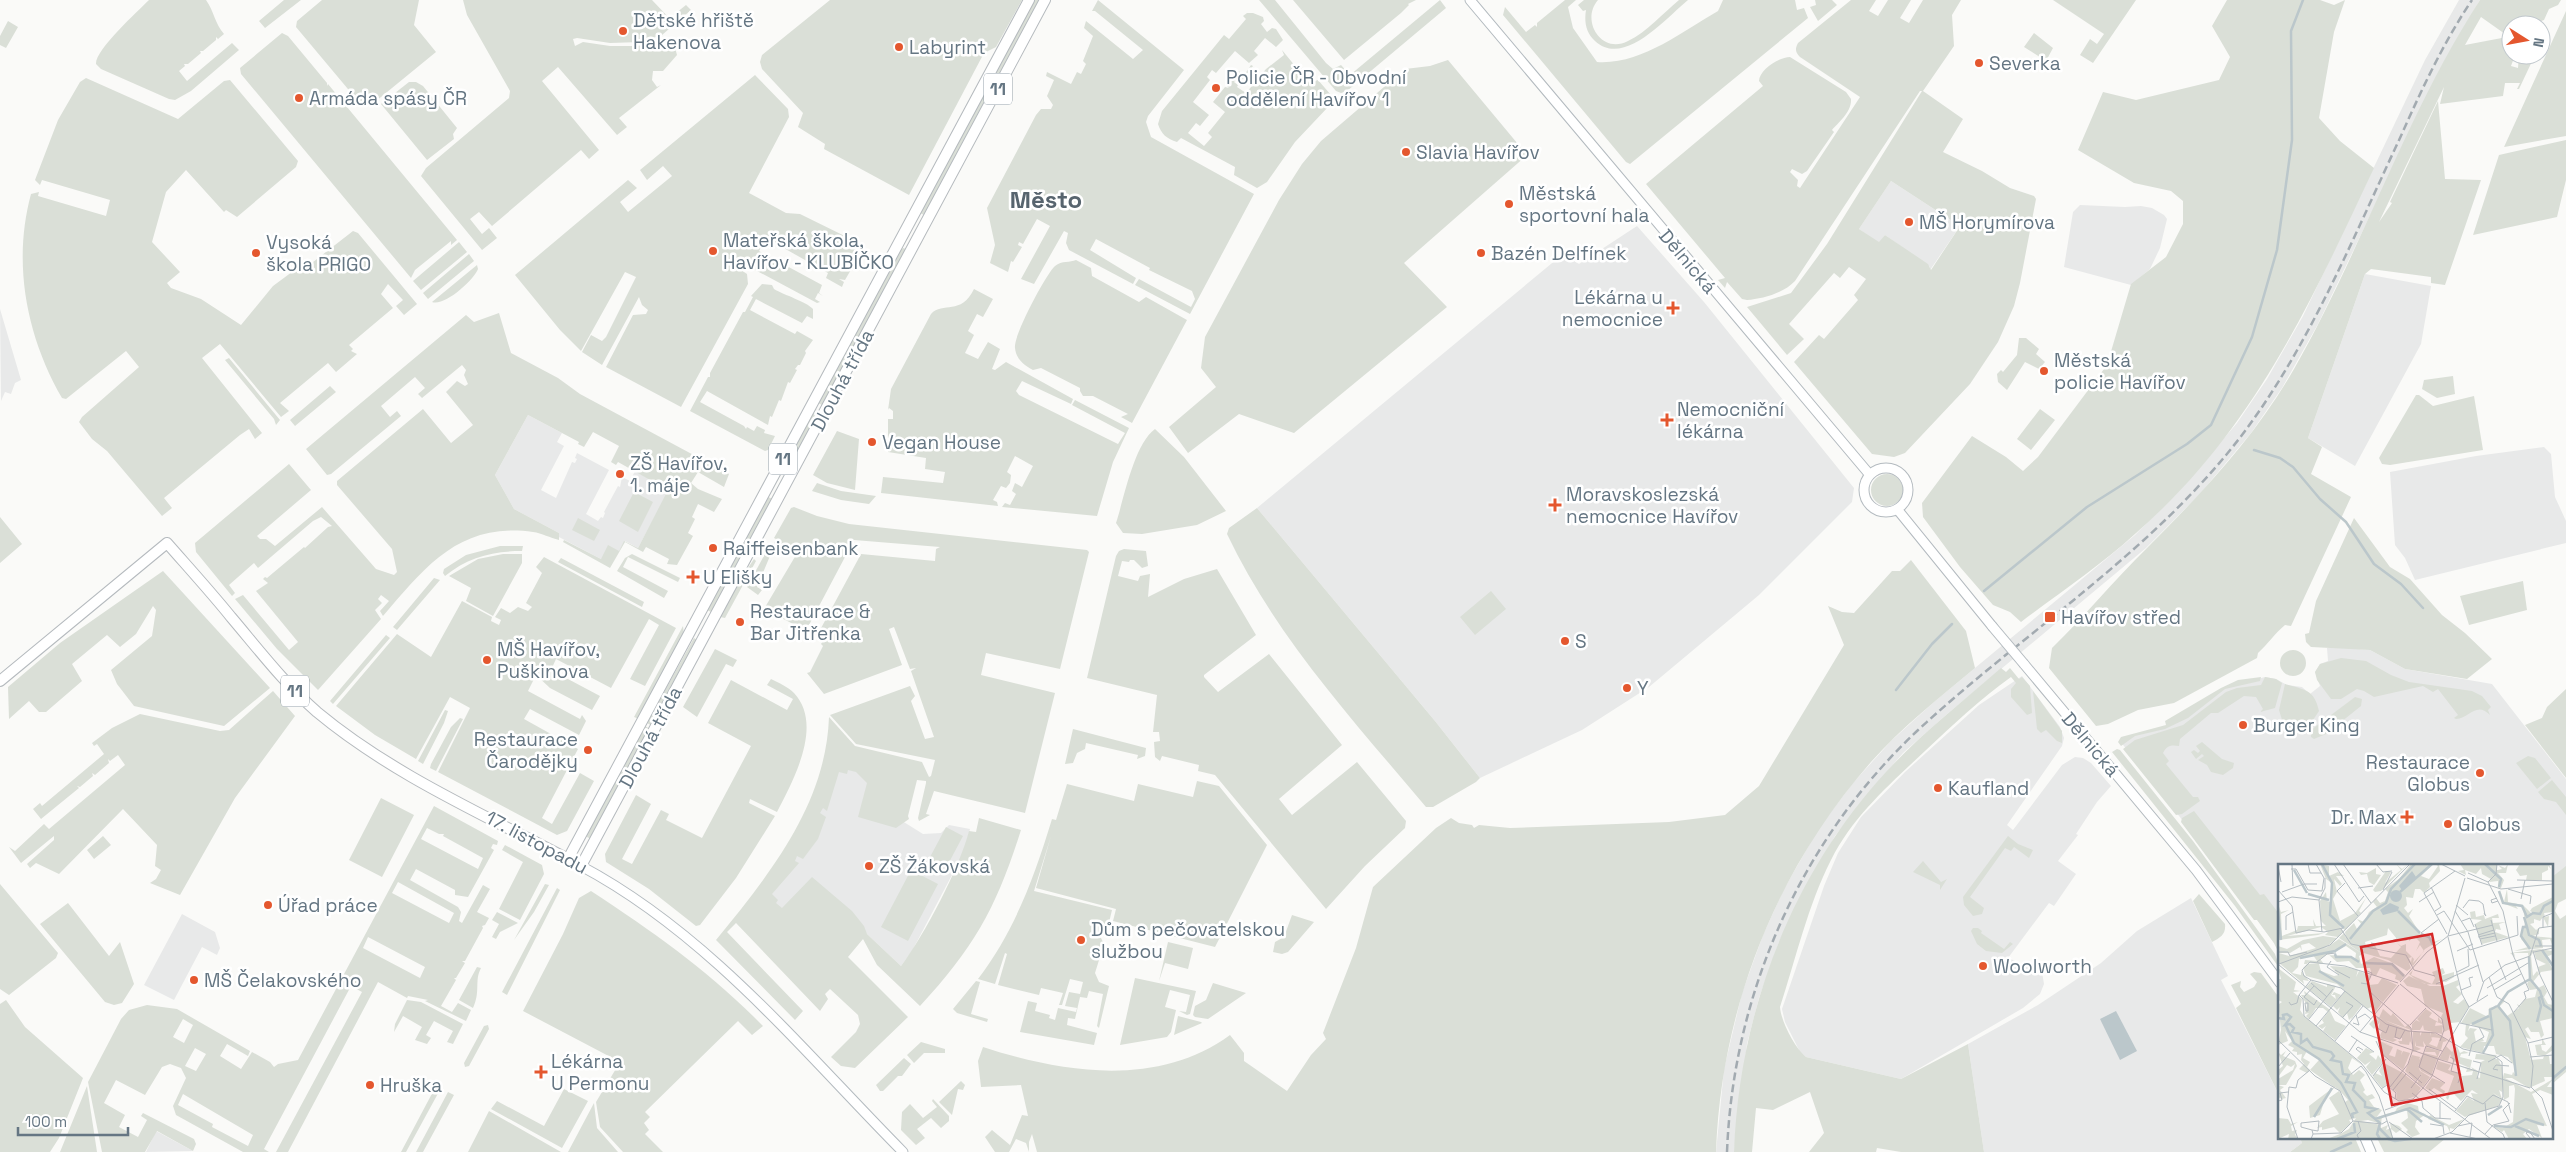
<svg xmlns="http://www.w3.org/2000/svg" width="2566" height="1152" font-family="'Space Grotesk',sans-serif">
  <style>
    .built { fill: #e8e9e9 }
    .green { fill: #dadfd7; fill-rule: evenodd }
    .water { fill: #bbc7cb }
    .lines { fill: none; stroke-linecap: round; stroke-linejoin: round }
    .stream { stroke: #bbc7cb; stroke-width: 2.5 }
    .secondary-casing { stroke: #b3babf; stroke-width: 11 }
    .primary-casing { stroke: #b5babe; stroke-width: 12 }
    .secondary { stroke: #fff; stroke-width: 9 }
    .primary { stroke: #fff; stroke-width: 10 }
    .rail { stroke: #a2aab0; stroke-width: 2.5; stroke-dasharray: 8 4; stroke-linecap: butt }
    .secondary-bridge-casing { stroke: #b3babf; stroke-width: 11; stroke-linecap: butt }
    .secondary-bridge { stroke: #fff; stroke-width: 9 }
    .poi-dot { fill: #e4572e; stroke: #fff; stroke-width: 2 }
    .labels { text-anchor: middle; stroke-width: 5; stroke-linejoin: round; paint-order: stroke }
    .shield { fill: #fff; stroke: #939fa8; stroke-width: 1 }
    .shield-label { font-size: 18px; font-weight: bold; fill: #657683 }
    .poi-label { font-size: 19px; fill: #657683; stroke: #fff; text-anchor: start }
    .street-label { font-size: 19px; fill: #657683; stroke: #fff }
    .district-label { font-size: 24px; font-weight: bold; fill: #57646e; stroke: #fff }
    .inset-river { fill: none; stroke: #bbc7cb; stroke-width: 2.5 }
    .inset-road { fill: none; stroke: #b5bdc2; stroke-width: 1 }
    .view { fill: #d62828; fill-opacity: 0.15; stroke: #d62828; stroke-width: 2.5 }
    .inset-edge { fill: none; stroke: #657683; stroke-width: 2.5 }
  </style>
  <rect width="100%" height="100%" fill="#fafaf8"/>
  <path class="built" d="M2459 0H2480L2441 68 2318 324 2282 388 2251 433 2199 495 2146 548 1946 715 1903 753 1867 795 1835 836 1800 897 1779 942 1759 998 1747 1044 1734 1152H1716L1724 1069 1742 993 1763 935 1784 889 1820 826 1853 783 1891 741 1934 702 2135 535 2186 483 2237 423 2267 379 2303 316 2425 60Z
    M1891 181 1960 226 1930 270V267L1885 235 1879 243 1859 229Z
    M2080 205 2125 207 2141 206 2152 208 2164 215 2167 219 2160 248 2150 269 2131 285 2064 267 2073 212Z
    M1637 226 1704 302 1854 488 1852 502 1759 595 1649 687 1582 730 1480 778 1435 721 1257 508 1563 254 1579 264Z
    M2365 274 2431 286 2421 344 2355 466 2308 438Z
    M0 309 21 380 15 383 11 394 5 392 1 401Z
    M528 415 562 433 557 442 564 446 541 490 556 498 572 462 575 463 577 459 575 458 577 453 609 470 586 514 598 521 601 517 603 518 605 513 604 512 618 486 620 487 622 477 630 481 635 471 669 490 638 548 625 541 619 551 601 559 557 536 559 533 514 509 495 475Z
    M2544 447 2551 454 2555 497 2566 521V543L2415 580 2405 558 2395 545 2390 472 2476 456Z
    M2337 647 2370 650 2405 669 2492 684 2566 779V876L2552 888V866H2280V955L2274 943 2220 868 2120 741 2133 735 2168 726 2222 689 2265 677 2276 679 2287 685 2302 687 2310 694 2320 686 2315 672 2320 664 2328 661 2327 648Z
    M2022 676 2060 727 2064 738 2062 746 2007 825 2013 830 2062 765 2075 757 2083 758 2091 763 2111 786 2097 802 2076 834 2078 835 2058 861 2076 874 2054 906 2049 903 2008 958 2042 972 2044 984 2040 994 2023 1008 1901 1079 1806 1057 1800 1052 1785 1022 1782 1009 1824 886 1838 853 1861 817 1905 772 1979 705Z
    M835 756 891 770V814L923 834 941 833 949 825 970 829 963 854 912 951 901 966 819 889 788 914 763 893 804 832Z
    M2191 898 2228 976 2221 980 2280 1097V1138H2300L2302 1143 2290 1152H1984L1968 1044 2038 1005 2101 963 2137 931Z
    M182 914 215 932 220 948 217 955 202 947 174 1000 144 985Z
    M156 1131 193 1151 146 1152Z"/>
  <path class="green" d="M149 0H206C214 11 215 24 224 34L218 39 216 37V40L203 51H200L201 53 188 64H184L185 66 179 71 187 81 232 43 239 50 191 91 175 100 169 99 101 69 96 64C95 50 138 11 149 0Z
    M284 0H301L265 28 259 21Z
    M322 0H419L414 25 436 52 370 106 363 107 296 27 297 21Z
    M463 0H652L672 21 677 16 676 13 686 5 691 10 662 35 641 42 610 43 577 38 573 39 575 46 583 42 610 46H634L659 38 674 44 677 55 663 71H653L652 80 657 87 661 85 619 118 627 127 617 135 558 67 542 81 599 150 589 159 581 150 492 226 479 212 470 219 482 234 489 228 497 238 482 250 421 176 426 168 509 98 510 91 467 15Z
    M830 0H1022L996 47 984 53 909 195 824 149 825 144 798 127 803 113 762 69 760 62 762 55Z
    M1034 0H1041L926 216 920 213Z
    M1098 0 1184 70 1148 116 1146 122 1151 137 1254 194 1190 314 1135 285 1139 279 1191 307 1195 299 1192 291 1149 270 1150 268 1096 239 1090 250 1136 278 1133 284 1069 250 1066 243 1068 233 1064 231 1034 284 1021 279 1050 226 1037 219 1023 244 1019 242 1018 245 1022 247 1013 262 1011 261 1008 272 990 263 995 245 987 208 1036 115 1041 109H1051L1053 105 1047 96 1054 80 1046 76 1047 72 1071 84 1077 72 1081 74 1086 64 1083 61 1093 36 1084 28 1086 21 1133 59 1143 50 1095 11H1092Z
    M1259 0H1275L1326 63 1333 69 1341 65 1350 75 1440 0 1446 8 1347 91 1341 93 1336 91Z
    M1293 0H1416L1408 4 1409 5 1401 13 1344 60Z
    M1565 0H1576L1568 7 1573 28 1597 62C1641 65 1681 32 1718 11L1723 0H1795L1797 10 1804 8 1808 18 1630 164 1626 162 1503 15 1505 7 1526 32 1535 25 1537 27V23Z
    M1584 0H1598C1580 21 1602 55 1628 41 1647 32 1663 13 1679 0H1688C1666 18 1624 68 1595 41 1586 33 1584 22 1586 10L1583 11 1578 5Z
    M1815 0H1832L1837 5 1818 21 1810 7 1816 5Z
    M1851 0H1876L1869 11 1878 16 1888 0H1911L1900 18 1909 23 1923 0H1961L1952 15 1954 46 1923 91 1963 119 1943 152 1982 171 2010 188 2034 196 2036 199 2020 283 2014 306 1998 342 1970 384 1905 453 1894 457 1872 454 1794 362 1819 335 1824 339 1858 300 1854 295 1866 279 1849 267 1840 278 1834 273 1789 324 1804 339 1787 355 1747 307 1791 293 1827 244 1922 91H1920L1795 281C1784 293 1762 299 1747 300L1742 299 1727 282 1725 288 1718 280 1725 278 1646 184 1763 86 1759 81C1759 70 1779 57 1790 57L1846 92 1851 99C1852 112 1838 123 1832 130L1834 132 1807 171 1802 174 1792 169 1790 172 1798 180 1797 186 1800 188 1860 97 1800 57C1795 52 1795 49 1798 43ZM1891 181 1960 226 1931 270 1928 264 1885 235 1879 242 1859 229Z
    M2053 0H2136L2093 63 2080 55 2090 39 2097 44 2104 34Z
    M2227 0H2320L2334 5 2345 0 2334 32 2319 118 2340 141 2374 168C2309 306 2253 431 2135 534 2100 566 2059 593 2021 622L2010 612 1993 605 1960 567 1923 517 1922 503 1972 436 2006 457 2023 471 2038 457 2107 365 2131 284 2166 257 2183 224V201L2171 191 2134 183 2078 150 2103 92 2136 100 2219 80 2230 57 2212 26Z
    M2480 0H2561L2558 5 2549 9 2544 20 2531 25H2511V32L2505 34 2481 17 2465 45 2507 37 2509 45 2511 42V55H2515L2511 66 2518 68 2519 55H2535L2519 89H2517L2520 83H2505L2503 96 2440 104 2444 87 2379 222 2392 203 2390 202 2438 101 2445 179 2481 180 2445 285 2431 283V277L2371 269 2365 274 2308 438 2322 447 2311 474 2351 497 2291 626 2285 625C2275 633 2268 644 2258 653L2257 658 2174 703 2138 710 2108 724 2096 726 2049 668 2052 648C2085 616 2114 580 2147 548 2202 493 2255 437 2294 369 2362 250 2406 114 2480 0Z
    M2566 11V136L2504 147Z
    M1247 13H1253L1263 17 1264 21 1261 24 1267 32 1272 28 1276 29 1283 40 1276 47 1265 38 1254 51 1258 55 1249 63 1235 51 1216 73 1212 70 1207 77 1210 80 1193 102 1209 115 1200 126 1196 123 1188 133 1204 146 1212 137 1208 133 1225 112 1213 102 1225 87 1229 88 1226 85 1238 71 1245 74 1251 65 1253 66 1243 79 1239 76 1234 82 1238 85 1237 87 1246 93 1266 69 1284 55 1282 50 1309 83 1318 80 1331 95 1329 106 1295 142 1267 182 1257 188 1234 175 1235 167 1181 138 1177 142C1167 139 1161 134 1158 124L1162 111 1224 35 1229 39 1246 19 1243 16Z
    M8 21 18 27 6 48 0 45V36Z
    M282 33 288 36 327 83V86L328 84 457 240 451 245V241L415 270 411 278 241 74 240 68Z
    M2034 33 2053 48 2046 61 2024 47Z
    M1448 60 1527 155 1404 263 1447 307 1294 433 1239 414 1188 453 1169 427 1216 387 1201 368 1205 337 1279 200 1302 164 1321 141 1405 69 1430 66Z
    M755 75 788 109 789 117 749 193 786 213 800 214 863 245 857 259 851 258 856 261 845 280 839 279 844 282 842 287 826 278 828 273 766 238 759 251 822 285 819 293 823 296 818 293 815 299 820 302 817 303 744 264 741 270 747 274 748 284 681 407 606 367 633 315 646 314 648 310 642 305 639 297 602 365 582 352 591 335 602 341 606 337 636 277 625 272 581 351 560 330 515 275 628 180 637 188 620 202 628 212 672 176 663 166 647 180 640 170Z
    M86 78 178 119 224 81 230 80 298 161 296 167 237 217 226 210 224 212 186 170 166 192 152 242 180 272 167 283 171 288 201 299 241 325 273 286 300 266H308L353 231 358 233 417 304 404 315 396 306 403 300 388 284 381 294 393 308 349 345 353 349 351 351 357 354 336 372 328 363 280 403 289 411 281 417 220 344 202 358 262 433 255 439 249 429 240 435 164 498 172 508 162 516 107 451 92 439 79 422 82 417 139 367 126 351 66 399 62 398C27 337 12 264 31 194L39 192 38 196 106 216 110 200 42 180 40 185 35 180 58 120 80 82Z
    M409 82H416L423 86 457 128 453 134 454 139 427 160 381 104Z
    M2566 140V180L2557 217 2473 235 2499 155Z
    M459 242 467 252 421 290 413 281Z
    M904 248 906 250 824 406 818 403 901 249Z
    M469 254 474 261 428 299 423 293Z
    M1076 260 1091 268 1092 276 1139 302 1146 297 1187 320 1132 423 1121 417 1128 414 1093 396H1083L1080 391V388L1041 368 1033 370C1024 365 1016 359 1015 348 1013 336 1046 274 1055 266 1062 260 1070 263 1076 260Z
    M477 265 478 269C474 280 444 307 432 302Z
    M762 284 772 285 774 289C784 295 807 302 813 309V319L807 316 802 323 756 299 750 310 795 334 797 331 813 340 805 351 806 353 800 365H798L795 369 797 370 790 383 788 382 781 401 779 400 772 417 770 416 768 425 707 391 700 402 744 426 746 429 747 427 754 431 757 426 765 430 764 433 775 436 768 450 765 451 690 411 708 377H710V373L743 312H745L753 297 751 296Z
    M974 289 993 299 983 317 977 314 968 331 974 335 965 353 978 359 988 342 1000 349 992 369 995 370 1006 362 1073 399 1071 404 1022 381 1016 391 1019 395 1118 444 1125 433 1072 405 1075 400 1129 428 1113 462 1097 516 1002 507 1005 503 1010 505 1016 494 1012 491 1015 483 1022 487 1033 466 1015 456 1007 472 1011 475 1010 483 1006 488 1001 486 993 500 997 502 998 506 881 493 883 477 943 483 945 472 925 469 926 458 888 452V419H893V411L889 408 888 410 891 389 931 314C943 301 961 316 974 289Z
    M499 313 511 353 558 378 580 394 729 474 724 487 698 472 691 483 698 489 722 499 714 512 698 504 692 517 695 519 688 533 693 536 677 565 667 564 669 559 646 547 643 552 625 542 610 568 563 542 564 540 601 559 608 545 619 551 624 541 638 548 668 490 618 462 616 465 611 462 619 446 593 432 584 447 578 444 579 442 528 415 495 475 514 509 559 533V540C550 538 542 533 533 532 460 522 426 566 383 616L380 611 389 601 381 595 378 599 382 603 375 610 381 619 318 690 277 649 235 599 243 595 289 650 298 642 256 591 268 583 263 579 265 577 267 578 304 547 305 548 328 527 332 526 321 517 313 521 258 568 254 563 229 585 235 593 232 596 196 552 195 543 289 464 311 490 257 536 260 539H266L275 546 322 507 376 569 394 575 397 572 392 549 337 485V481L423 409 451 443 473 425 446 392 457 381 465 386 468 384 464 375 466 370 462 365 422 398 418 394 425 388 415 377 381 406 390 417 397 411 401 416 331 474 327 475 306 449 466 315 474 322Z
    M2019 338H2026L2039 349 2036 354 2045 362 2039 369 2025 362 2007 390 1998 382 1997 374 2001 370 2003 372 2017 355Z
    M229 358 280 420 276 425 274 419 225 360Z
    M2453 376 2455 394 2437 398 2422 389 2424 380Z
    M330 386 336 392 295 426 290 420Z
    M2416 395H2419L2433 406 2474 396 2483 450 2390 465 2382 464 2379 458Z
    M815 409 821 412 788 471H785L784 467Z
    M2040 409 2055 420 2031 450 2017 439Z
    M1155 429 1184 457 1226 511 1197 525 1142 534 1123 533 1116 523C1124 499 1134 444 1155 429Z
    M837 431 859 439 855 490 827 483 813 475Z
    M1871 490a16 16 0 1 1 32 0a16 16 0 1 1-32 0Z
    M817 483 841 491 876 496 869 504 841 500 812 491Z
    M634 492 653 502 638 532 619 521Z
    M768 497 773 499 713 613 707 610Z
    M794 507 817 516 849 524 1087 550 1089 552 1060 669 986 653 981 675 1055 693 1025 813 934 791 926 814 930 815 919 821 918 818 926 783V781L917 780 908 816 909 819 896 828 858 817 867 783 856 772 848 770 847 774 839 772 827 811 823 808 820 813 826 817 818 839 803 859 797 856 795 861 799 863 772 894 778 900 776 903 782 908 812 877 852 911 864 926 867 934 901 966C925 934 959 869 969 831L976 832 979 818 1021 830C997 906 975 947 920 1006L877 965 863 939 848 957 908 1017 855 1068 841 1066 831 1057 856 1032 860 1024 858 1015 830 989 825 994 828 999 820 1011 736 923 727 932 803 1011 795 1020 716 940C769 875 826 805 829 717L855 746 922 762 929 777 931 776 935 760 856 744 830 715 910 686 915 696 911 701 925 739 934 737 911 671 916 668 910 669 894 627 889 629 902 665 824 694 807 673 810 672 823 646 821 644 827 634 820 630 861 554 935 561 936 549 940 547 854 540 809 625 797 626 764 609 796 555 774 543 776 539 774 538 791 508Z
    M1257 508 1435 721 1480 778 1476 782 1433 807H1426C1353 720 1276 637 1227 534L1229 528Z
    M0 517 22 544 0 563Z
    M578 518 600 530 594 541 572 530Z
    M2354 518 2390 567 2410 579 2442 615 2465 633 2492 659 2467 679 2405 669 2370 650 2311 647 2306 642 2305 634 2309 633 2316 601Z
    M500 546H523L522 551C493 551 468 557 445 576L443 573 444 569 466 555Z
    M1124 549 1146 551 1148 566 1142 568 1134 560H1130L1129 562 1122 561 1118 576 1138 581 1140 576 1150 574 1148 597 1184 579 1217 569 1256 635 1204 675V677L1218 692 1269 654 1342 745 1279 799 1292 815 1357 762 1406 821 1405 828 1365 866 1326 909 1215 775 1198 771 1199 765 1162 756 1160 761 1155 757 1154 742 1160 741 1159 732H1153L1157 695 1087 678 1116 556 1119 551Z
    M503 554H522V563L493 616 466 601 471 588 449 576 478 559Z
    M632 554 680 578 678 582 628 557 623 567 668 591 664 598 617 571 625 558Z
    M765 554 770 556 757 587 762 590 758 595 747 587Z
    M544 557 676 628 645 686 630 679 659 625 649 619 611 688 556 659 551 670 600 696 592 710 550 688 536 675 528 691 580 719 582 715 586 721 579 735 530 709 524 719 578 749 542 818 552 824 580 773 594 781 567 831 557 835 438 772 470 708 450 697 416 759 375 735 336 706 397 634 431 657 462 601 492 617 491 621 499 625 501 620 495 617 501 608 510 613 518 607 528 611 532 607 526 603 542 573 536 567Z
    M561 558 644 602 642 607 558 562Z
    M754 559 756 561 725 618 720 617 742 577Z
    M1911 560 1966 631 1975 668C1939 698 1902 727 1871 762 1776 870 1721 1009 1716 1152H1037L1032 1134 1029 1142V1152L1026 1143 1016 1139 1009 1152H995L985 1137 992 1130 1010 1145 1022 1115 1028 1116 1021 1085 981 1087 978 1061 983 1047C1062 1073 1158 1088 1230 1035L1244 1053V1061L1287 1091 1311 1055 1326 1039 1323 1033 1356 948 1373 887 1436 828 1451 818 1459 823 1472 825 1474 828 1479 825 1510 828 1669 822 1725 815 1759 786 1844 645 1828 606 1842 612 1854 613 1892 571H1900Z
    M163 571 270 688 224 726 134 706 117 684 111 670 152 636 156 610 153 606 136 634 120 647 107 635 72 664 82 681 46 712H39L29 701 9 719 8 687 60 643Z
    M434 578 440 580 397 630 393 627Z
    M2523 581 2527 610 2469 625 2460 596Z
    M1491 591 1506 609 1475 635 1460 617Z
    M683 626 684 635 639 719 634 717Z
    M386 635 390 638 333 704 330 701Z
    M694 638 697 640 652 726 647 723Z
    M715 649 737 660 733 667 726 664 697 717 683 707Z
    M2280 663a13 13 0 1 1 26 0a13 13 0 1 1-26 0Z
    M2341 658 2366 661 2391 675 2409 682 2472 691 2482 696 2491 707 2488 710 2490 715C2476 701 2470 718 2456 719L2454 718 2458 715 2438 689 2433 692 2423 686 2374 697 2364 691 2357 689 2341 699H2331L2317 680 2315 672 2320 664Z
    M2001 668 2006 672 2010 668 2019 679 2022 677 2030 686 2032 713 2027 715 2011 697V689L2016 683 2011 677C1980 699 1953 725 1925 751 1890 784 1853 816 1831 860 1808 905 1796 958 1780 1007 1781 1021 1794 1047 1806 1057L1901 1079 1968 1044 1984 1152H1901L1877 1148 1876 1152H1809L1824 1133 1810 1092 1773 1110 1756 1108 1752 1152H1734C1739 1013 1791 875 1886 772 1921 734 1962 702 2001 668Z
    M2261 677 2260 681 2225 689 2188 718 2165 729 2135 736 2121 746 2118 742 2121 737 2166 725 2165 721 2221 688 2238 680Z
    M2265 677 2276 679 2282 683 2275 708 2260 712 2263 709 2256 697 2244 696 2218 713H2211L2180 739 2179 746C2172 745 2167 745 2163 753L2169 761 2166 764 2193 797H2198L2200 801 2182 814 2176 815 2123 749 2135 740 2183 725 2226 692 2237 688 2261 685Z
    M771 679C779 683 788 687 794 693 824 725 793 781 777 812L750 799 749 803 775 816 736 878 700 925 696 926 649 889 606 862 605 854 636 795 651 804 622 859 632 864 661 810 669 814 666 820 702 838 751 746 708 723 731 680 787 710 793 699 767 685Z
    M2285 684C2303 690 2314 688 2319 711L2313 720 2286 733 2279 710Z
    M2566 689V778L2525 725 2542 718 2547 707Z
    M273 691 295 716 235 798 180 895 150 883 156 879 161 870 155 866 157 845 123 809 59 874 36 863 30 868 27 864 54 840V836L21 863 9 847 15 851 44 824 49 829 125 765 118 755 110 761 108 759 109 763 95 775 92 773 93 776 80 787 77 786 79 788 41 819 33 809 40 803 42 806 104 754 97 744 94 746 92 743 112 728 140 714 220 731 229 730Z
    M2033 691 2062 731V743L2057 741 2046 730 2041 733 2037 729Z
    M2355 697 2362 699 2361 706 2326 734 2314 739 2311 737V730Z
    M445 710 448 711 444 723 423 764 418 761Z
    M460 718 463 719 436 771 430 768 431 764 451 727Z
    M645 726 650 729 591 839 585 836Z
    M1073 729 1146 748 1145 756 1137 759 1138 755 1086 743 1085 749 1077 753 1073 763 1065 764Z
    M2202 742 2222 759 2234 763 2233 768 2223 775 2211 772 2207 765 2198 760 2204 756 2202 754 2196 759 2191 752 2194 750 2198 753 2200 751 2196 746Z
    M2117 749 2120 750 2193 841 2275 954 2280 969 2235 906 2112 752Z
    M2528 756 2535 758 2551 778 2537 789 2516 763Z
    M2552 780 2566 797V815L2556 802 2544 799 2538 792Z
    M1197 781 1219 786 1267 845 1215 947 1113 921 1116 909 1036 888 1051 836 1034 891 1112 910 1107 931 1101 934V938L1104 944 1095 973 1099 982 1109 986 1099 1028 1097 1026 1103 994 1089 991 1087 998 1080 997 1075 1019 1068 1018 1067 1025 1097 1033 1094 1045 1020 1032 1028 1001 1037 1003 1035 1011 1050 1015 1049 1018 1055 1020 1058 1008 1076 1012 1077 1008 1065 1006 1069 992 1080 994 1083 982 1070 979 1062 1005H1059L1063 993 1041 988 1039 995 998 985 1007 954 1005 953 995 984 978 979C1015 930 1034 878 1052 819L1056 820 1067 784 1134 801 1138 784 1193 797Z
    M381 798 414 815 382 877 349 860Z
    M434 806 498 841 497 845 493 844 491 848 494 850 468 897 455 895V890L416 869 410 880 458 907 461 912 459 921 462 923 483 885 490 889 477 912 489 918 485 925 482 926 483 928 465 961H462L465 963 456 978H454L456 980 441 1006 452 1012 458 1003 471 1010 466 1021 425 1001 428 1000 408 996 407 998 378 982 288 1152H276L362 992 351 986 264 1149 269 1152H243L176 1115 173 1106 186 1078 181 1068 170 1064 162 1067 145 1095 116 1080 104 1103 125 1115 119 1127 138 1137 147 1120 141 1116 143 1113 194 1139 196 1144 193 1151 157 1131 145 1152H102L88 1082 121 1019 129 1010 147 1005 177 1009 250 1051 248 1056 227 1044 220 1056 241 1069 252 1052 270 1062 274 1067 278 1064 298 1060ZM427 828 439 834H444L443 836 483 858 478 869 421 839ZM398 882 454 913 449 923 392 893ZM368 937 425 967 420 978 363 948ZM183 1019 193 1025 184 1043 173 1037ZM195 1048 206 1054 196 1071 185 1066ZM183 1094 253 1135 248 1146 212 1127 213 1124 178 1105Z
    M2194 811 2260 895 2264 894 2280 915V955L2274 943 2257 920H2254L2181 822 2182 818Z
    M946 827 963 836 946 868 929 859Z
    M103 836 111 845 94 859 87 850Z
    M2008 836 2018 844 2033 850 2029 858 2014 847 2011 851 2005 848 1970 897 1984 908 1982 914 1973 916 1964 905 1963 897Z
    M505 845 542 865 544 874 520 920 499 909 523 862 502 850Z
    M1923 861 1941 882 1947 879 1940 890V885L1913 872Z
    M2566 866V899L2558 903 2555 911 2560 919 2566 915V1072L2552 1084V877Z
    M911 870 938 884 908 941 881 927Z
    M0 884 58 953 56 958 9 995 0 989Z
    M545 884 549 885 534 912 514 940Z
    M557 888 560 890 507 995 502 992Z
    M591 891C656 934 708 970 763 1026L752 1035 738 1021 645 1112 650 1117 644 1123 649 1130 645 1134 663 1152H623L600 1127 596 1102 620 1062 523 1011 563 934 579 898Z
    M2199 894 2225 924C2226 934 2221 937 2212 942L2193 901Z
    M68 903 109 956 120 942 134 984 122 1003 114 1005 105 1002 40 924Z
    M497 912 518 923 500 932 496 939 492 937 499 924 492 920Z
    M1292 915 1314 922 1288 952 1282 954 1273 952 1275 942 1284 937Z
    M1973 928H1978L1982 931 1981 933 2004 949 2010 942 2013 944 2002 953 1986 951 1977 944 1971 931Z
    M1168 942 1193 948 1188 969 1165 963 1159 981Z
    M477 967 481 968C474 981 481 991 473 1008L459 1000Z
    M2254 972 2261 973 2280 999V1097L2236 1008 2241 1004 2231 985 2241 981 2240 987 2244 992 2254 987 2257 982 2250 974Z
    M1135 978 1196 991 1190 1014 1187 1015 1179 1011 1186 1012 1190 995 1170 990 1165 1007 1176 1010 1171 1032 1167 1037 1120 1045Z
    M976 981 980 982 971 1014 988 1019 987 1022 957 1013 953 1009Z
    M1213 983 1246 993 1208 1019 1195 1017 1193 1015 1195 1006 1206 1000Z
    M6 1000 25 1027 83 1078 59 1138 50 1152H0V1004Z
    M407 1000 421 1002 463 1024 453 1044 447 1042 453 1031 434 1021 426 1035 431 1038 427 1044 415 1040 422 1027 403 1016 394 1032 395 1024Z
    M1178 1016 1201 1022 1202 1023 1174 1035Z
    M488 1025 489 1029 469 1066 465 1067 464 1063 484 1026Z
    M921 1042 945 1049V1053H924L914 1063 907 1055Z
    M904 1058 911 1064 902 1076H898L883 1091H880L876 1085Z
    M961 1081 965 1085 963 1090 958 1089 952 1115 939 1102Z
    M87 1086 97 1152H60Z
    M436 1086 441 1088 406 1152H401Z
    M564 1089 588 1101 562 1148 491 1109 497 1101 544 1126Z
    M448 1092 454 1095 423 1152H416Z
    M933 1099 949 1116V1121L941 1128 931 1118 917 1129 925 1138 916 1145 901 1130 902 1112 910 1104 923 1118 937 1107 932 1101Z
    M594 1103 597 1128 618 1152H568Z
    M489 1111 561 1152H468Z
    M2300 1138H2355L2361 1152H2290L2302 1143Z
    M2377 1138H2446L2429 1152H2384Z"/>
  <path class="water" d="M2116 1011 2137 1051 2120 1060 2100 1019Z"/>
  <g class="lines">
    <path class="stream" d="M2254 450 2280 458 2293 467 2320 499 2346 522 2374 564 2401 584 2423 608
      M1984 591 2087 507 2187 444 2211 425 2252 337 2277 250 2292 140 2291 31 2303 0
      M1896 690 1932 644 1952 624
      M2552 1079 2566 1067
      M2385 1138 2395 1141 2417 1138
      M2331 1152 2351 1143"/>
    <g class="secondary-casing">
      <path id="secondary" d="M1470 0 1870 475
        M1864 490a22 22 0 1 1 44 0a22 22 0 1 1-44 0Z
        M1897 509 1992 626
        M2024 664 2196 870 2280 983
        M581 866C709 934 803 1051 903 1152
        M2365 1138 2371 1152"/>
    </g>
    <g class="primary-casing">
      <path id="primary" d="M0 681 167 543C188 567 210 591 231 617 259 650 284 683 317 712 395 777 492 818 581 866L1045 0
        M568 859 1029 0"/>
    </g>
    <use href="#secondary" class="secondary"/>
    <use href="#primary" class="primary"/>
    <path class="rail" d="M1727 1152C1733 993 1801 840 1917 731 2026 630 2155 551 2245 431 2311 342 2353 238 2400 138 2421 91 2443 43 2472 0"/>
    <g class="secondary-bridge-casing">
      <path id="secondary-bridge" d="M1992 626 2024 664"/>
    </g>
    <use href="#secondary-bridge" class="secondary-bridge"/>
  </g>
  <g class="poi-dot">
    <circle cx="623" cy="31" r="5"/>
    <circle cx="899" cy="47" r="5"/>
    <circle cx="1979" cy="63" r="5"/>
    <circle cx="1216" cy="88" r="5"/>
    <circle cx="299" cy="98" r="5"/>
    <circle cx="1406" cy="152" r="5"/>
    <circle cx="1509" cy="204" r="5"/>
    <circle cx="1909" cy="222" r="5"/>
    <circle cx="713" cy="251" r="5"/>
    <circle cx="256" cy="253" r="5"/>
    <circle cx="1481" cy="253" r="5"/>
    <path d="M1670.5 300.5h5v5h5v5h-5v5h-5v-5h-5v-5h5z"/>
    <circle cx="2044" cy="371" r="5"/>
    <path d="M1664.5 412.5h5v5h5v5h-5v5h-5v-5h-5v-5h5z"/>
    <circle cx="872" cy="442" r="5"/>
    <circle cx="620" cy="474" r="5"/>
    <path d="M1552.5 497.5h5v5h5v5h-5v5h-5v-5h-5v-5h5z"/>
    <circle cx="713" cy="548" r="5"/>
    <path d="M690.5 569.5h5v5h5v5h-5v5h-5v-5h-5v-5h5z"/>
    <rect x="2044" y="611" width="12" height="12" rx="2.5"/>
    <circle cx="740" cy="622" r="5"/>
    <circle cx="1565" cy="641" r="5"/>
    <circle cx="487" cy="660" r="5"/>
    <circle cx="1627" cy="688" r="5"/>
    <circle cx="2243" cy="725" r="5"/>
    <circle cx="588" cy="750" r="5"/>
    <circle cx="2480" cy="773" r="5"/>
    <circle cx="1938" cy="788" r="5"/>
    <path d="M2404.5 809.5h5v5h5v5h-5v5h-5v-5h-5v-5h5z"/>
    <circle cx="2448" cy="824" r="5"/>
    <circle cx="869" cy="866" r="5"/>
    <circle cx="268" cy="905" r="5"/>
    <circle cx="1081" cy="940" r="5"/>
    <circle cx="1983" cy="966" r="5"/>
    <circle cx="194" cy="980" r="5"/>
    <path d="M538.5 1064.5h5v5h5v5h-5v5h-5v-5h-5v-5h5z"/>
    <circle cx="370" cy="1085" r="5"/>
  </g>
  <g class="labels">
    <g class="shield">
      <rect x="984" y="73.5" width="28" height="31" rx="4"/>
      <rect x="769" y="443.5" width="28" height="31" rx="4"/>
      <rect x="281" y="675.5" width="28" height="31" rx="4"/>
    </g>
    <g class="shield-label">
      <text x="998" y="95">11</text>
      <text x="783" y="465">11</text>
      <text x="295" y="697">11</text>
    </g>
    <g class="poi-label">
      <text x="633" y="27">Dětské hřiště<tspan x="633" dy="22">Hakenova</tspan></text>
      <text x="909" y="54">Labyrint</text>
      <text x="1989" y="70">Severka</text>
      <text x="1226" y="84">Policie ČR - Obvodní<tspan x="1226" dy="22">oddělení Havířov 1</tspan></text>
      <text x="309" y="105">Armáda spásy ČR</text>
      <text x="1416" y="159">Slavia Havířov</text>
      <text x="1519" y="200">Městská<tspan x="1519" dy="22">sportovní hala</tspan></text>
      <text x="1919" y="229">MŠ Horymírova</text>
      <text x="723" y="247">Mateřská škola,<tspan x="723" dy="22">Havířov - KLUBÍČKO</tspan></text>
      <text x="266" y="249">Vysoká<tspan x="266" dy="22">škola PRIGO</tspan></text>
      <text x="1491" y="260">Bazén Delfínek</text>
      <text x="1663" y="304" text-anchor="end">Lékárna u<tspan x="1663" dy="22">nemocnice</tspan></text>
      <text x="2054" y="367">Městská<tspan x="2054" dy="22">policie Havířov</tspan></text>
      <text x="1677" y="416">Nemocniční<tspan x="1677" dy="22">lékárna</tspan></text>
      <text x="882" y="449">Vegan House</text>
      <text x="630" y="470">ZŠ Havířov,<tspan x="630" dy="22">1. máje</tspan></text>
      <text x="1566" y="501">Moravskoslezská<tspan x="1566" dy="22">nemocnice Havířov</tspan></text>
      <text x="723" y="555">Raiffeisenbank</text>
      <text x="703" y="584">U Elišky</text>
      <text x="750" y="618">Restaurace &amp;<tspan x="750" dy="22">Bar Jitřenka</tspan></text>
      <text x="2061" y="624">Havířov střed</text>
      <text x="1575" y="648">S</text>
      <text x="497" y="656">MŠ Havířov,<tspan x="497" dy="22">Puškinova</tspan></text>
      <text x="1637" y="695">Y</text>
      <text x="2253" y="732">Burger King</text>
      <text x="578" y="746" text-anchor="end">Restaurace<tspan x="578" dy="22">Čarodějky</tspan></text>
      <text x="2470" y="769" text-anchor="end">Restaurace<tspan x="2470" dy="22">Globus</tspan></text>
      <text x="1948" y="795">Kaufland</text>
      <text x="2397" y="824" text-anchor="end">Dr. Max</text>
      <text x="2458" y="831">Globus</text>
      <text x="879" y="873">ZŠ Žákovská</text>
      <text x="278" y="912">Úřad práce</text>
      <text x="1091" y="936">Dům s pečovatelskou<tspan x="1091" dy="22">službou</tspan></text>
      <text x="1993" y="973">Woolworth</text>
      <text x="204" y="987">MŠ Čelakovského</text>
      <text x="551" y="1068">Lékárna<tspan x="551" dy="22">U Permonu</tspan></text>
      <text x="380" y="1092">Hruška</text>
    </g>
    <g class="street-label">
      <text transform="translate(1688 261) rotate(50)" y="7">Dělnická</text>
      <text transform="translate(842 380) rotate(-62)" y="7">Dlouhá třída</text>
      <text transform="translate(650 737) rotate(-62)" y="7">Dlouhá třída</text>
      <text transform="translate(2091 744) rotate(50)" y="7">Dělnická</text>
      <text transform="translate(537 842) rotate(28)" y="7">17. listopadu</text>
    </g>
    <g class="district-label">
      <text x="1046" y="208">Město</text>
    </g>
  </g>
  <g transform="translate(2278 864)">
    <rect width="275" height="275" fill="#fafaf8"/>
    <path d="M42 0 51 2V12L60 8 66 12H58L64 20 62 22 56 15 59 28 55 35 62 57 77 49 88 34 81 47 83 49 67 66 61 61 65 67 60 73 47 71 50 68 43 63 9 72 46 69 40 71 1 76 0 40 3 48 11 46 3 50 4 72 19 66 20 62H36L35 55 38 62H48L43 57 42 37 48 28 49 37 52 38 54 19 48 15ZM118 0 124 5 130 0 103 27 97 28 95 26 108 7 113 8 107 19 123 6ZM133 0H155L143 12 151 15 160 2 157 0H161L162 7 151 19 152 23 146 29 142 25H137L135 34 128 33 129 41 126 44 130 49 135 45 131 52 144 72 149 70 156 78 164 75 147 85 135 102 131 99 133 104 129 107 110 96 82 88 61 74 66 69 68 74 67 68 76 59 79 65 84 61 79 55 86 58 91 48 99 43 95 38 98 34 102 39 107 37 110 28 107 25 121 15ZM110 64 119 75 128 77 131 74V77L136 72 142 78 138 87 142 81 146 87 135 99 136 95 134 93 133 98 131 94 134 93 128 87V80L123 82 119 79 123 83 113 94 102 92 97 81 88 82 87 78 109 71ZM182 0H207L212 7 208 0H219V6H220L224 5 220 1 227 4 230 0 228 9H220L226 16 223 24H220V17L211 18 213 15 204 10 203 4 198 10 187 6 188 11 180 7 186 6ZM242 0H271L273 5 270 2V6L264 9V16H248L249 11 242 12 238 6ZM98 4V10L103 11 96 21 91 18 89 10 83 11 81 8 89 9ZM229 25 230 38 245 41 254 50H258L252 47 254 44 275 33V48L266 49 267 53 271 52 270 63 265 53 262 57 256 55V59L252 60 258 66 261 64V70L255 72 275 74V83L272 75 264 76 265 84 236 87 250 83 243 75 247 59 245 43 236 40 240 45 224 39 223 29 226 38ZM197 47 198 53 206 51 207 55 220 50 221 54H214L215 59 228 58 221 60 223 66 218 65 217 68 231 73 204 80 197 60 204 56 193 55 192 48ZM45 72 59 74 46 85 61 75 85 90 81 92 83 100 96 93 113 99 127 111 122 117 117 115 118 111 102 104 98 112 94 111 92 104H78L71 97 59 98 50 90 42 95 46 100H26L27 96 39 97 35 91 21 95 20 103 14 109 23 111V107L31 117 25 116 26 120 1 99 0 82 9 85 25 76ZM31 79 38 84 11 92 1 89H12L22 83 24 87 23 81ZM68 82 78 89 77 96 73 92 50 91ZM262 85 274 87 275 90 268 93 275 106 263 108 255 118 260 124 266 121 269 128 266 133 270 140 275 141V154L262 157 266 171 263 174 261 168H253L250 163 247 165 253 175 247 173 253 196 265 195 266 192 259 191 257 181 264 180V174L268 181H263L264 186 268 188 275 180V186L266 192H271L272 200H275V213H266L267 217 251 224 234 214H227L253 228 275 215 269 223H275V231L262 226 254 230 269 262 259 261 264 274 251 265 245 270 249 275H231L226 266 224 268 216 263 225 264 235 258 237 225 236 221 231 222V233L226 236 224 217 226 209 234 211 235 208 238 211 237 203 230 193 218 190 216 182H206L205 189 182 183 190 174 187 171 188 160 183 159 192 144 210 153 211 144 220 142 224 136 227 137 221 143 229 152 241 144 239 140 242 142 247 135 257 133 259 125 252 126 249 120 253 112 250 89H236L237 93 232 89ZM256 87 258 95 268 100 260 103 261 110 259 107 255 112 253 92ZM192 160 211 168 208 178H202L206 177 204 174 198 178 196 168 199 165 192 164 190 167ZM30 99 41 100 43 107 56 112 61 111 52 102 68 103 80 106 78 113 81 107 93 112 88 118 91 121 100 120 104 114 119 121 105 138 93 129 104 139 96 150 93 147H97L93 143 89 145 84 141 72 157 74 153 71 156 69 149 65 154 60 148 62 143 59 146 55 142 67 127 59 120 28 112 25 104ZM0 104 18 118 16 126 23 127 15 128 24 135 22 146 26 152 87 203 74 194 70 204 75 211 81 206 87 211 82 216 87 226 85 228 89 232 94 230 97 234 91 236 96 243 104 246 98 254 108 250 117 248 119 244 130 239 140 242 141 249 148 250 138 257 137 263 142 270 134 273 128 268 130 266 123 259 130 254 129 247 125 246 118 249 104 252 103 260 90 256 83 257 103 261V264L110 261 108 266 113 264 112 259 121 262 124 265 118 269 113 265 115 275H49L62 270 71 265 78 254 71 256 73 259 62 269 56 263 44 266V263L39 264 45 257 61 250 51 234 61 227 67 238 70 236 62 227 57 223 47 234 42 251 32 254 31 242 56 223 32 206 41 196 29 187 25 194 32 198 29 203 32 206 29 209 21 205 26 200 23 196 24 190 19 191V188L14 187 16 184 10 181 14 177 7 167 10 177 0 181 3 166 0 138 1 140 4 138 0 136V115H3ZM165 104 167 109 162 112 176 108V113L168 118 160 117 165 121 147 120 136 114 131 110 135 106 133 111 154 120 157 114 154 108ZM131 112 152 122H165L180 116 181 121 178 123 184 130 175 138 180 140 186 135 191 142 182 158 173 159V164L176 163 166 168 163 153 165 149 147 142 143 125 129 122 125 117ZM34 117 49 123V120L58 122 53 131 58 135 57 131H54L56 128 63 131 53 143 28 123ZM26 127 51 145 57 157 68 162 57 176 45 167 48 162 44 165 40 162 46 159 44 156 50 148 45 144H38L31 155 28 152 31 149 27 150 29 141 23 131H27ZM105 145 113 152 115 149 127 163 131 160 133 166 101 154ZM148 145 154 149 151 153 160 158V153L163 157 165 160 158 158 157 162 165 161 164 170 146 166 145 161 142 166H134V160L138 156 142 158 139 155ZM97 152 132 167 134 181 132 177 131 181 122 180 120 177H124V174H115L119 176 115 178 102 174 103 171 101 174 104 167 100 165 102 158 96 165 91 160 97 154 102 158ZM135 168H142V172L144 168H152L154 176 151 180 159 183 162 174 153 173V168L165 173 163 177 165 173 169 177 165 178 163 186 148 182 145 177 146 183 138 182 137 177V182L143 185 135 188ZM101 177 116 182 105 179 115 183 111 191 117 193 119 185 124 187 123 191 125 187 132 189 125 206 103 189ZM168 182 174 188 179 182 182 189 186 187 191 189 183 190 182 193 194 196 192 205 195 206 193 203 200 207 199 213 202 214 203 198 207 196 197 195 198 190 219 191 216 195H220L224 203V228L221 226 224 235 214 228 224 236 220 242 187 253 178 247 190 233 196 237 193 229 200 230 194 226 183 237 176 230H172L170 236 168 234 176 212 158 205 160 197 173 201 170 206 182 210V218L185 219 184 212 194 211 195 207 188 208 189 205 184 203 192 204 175 197 172 190 170 197 161 195ZM148 183 162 187 153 212 143 207 140 200 142 207 152 213 145 223 139 219 144 210 138 217 127 207 134 191 142 193 141 196 146 189 159 192 157 188H147ZM88 184 96 188 91 190 96 194 98 196 100 191 105 198 94 211 88 203 93 197 87 201 79 194ZM8 187 5 192 17 197 19 202 8 221H0L6 223 2 226 8 234 4 235 0 233V215L15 206 17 200 13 203 9 201 0 213V206L5 202 0 188 3 191ZM106 199 125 209 143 224 138 232 124 237 118 235 119 229 109 220 104 224 95 213 97 209 104 212 101 207 103 204 100 207ZM154 214 167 219 162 224 167 227 166 230 156 224 152 227 147 224ZM152 251 171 261 186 255 176 265 172 264V268L169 262 150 255ZM0 254 10 255 13 260 20 258 13 262 14 267 19 266 17 271 20 274 10 275 11 270 0 275Z" fill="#dadfd7" fill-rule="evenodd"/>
    <path d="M134 7 138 13 124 26 121 22ZM112 32a6 6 0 1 1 12 0a6 6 0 1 1-12 0ZM112 39 121 43 120 47 105 51 102 46Z" fill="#bbc7cb"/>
    <path class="inset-river" d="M44 0 54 19 52 51 66 64M207 0 223 15 221 23M16 6 29 29M221 27 225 39 244 42 249 53 255 49 262 50 266 42 275 37M122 28 154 0M30 30 51 36M0 47 3 76M120 47 142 69M246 53 249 63H245L243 72 252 85M249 63 251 71 261 76 263 82M143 70 151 73 155 81M72 75 95 47 108 39 113 25 137 0M264 86 275 102M57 90 58 93H73L81 98M251 93 252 115 262 127 266 141 275 147M22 94 57 87 68 80M85 99 114 100 126 112M41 107 66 122M0 154 6 155 5 151 9 150 13 153 7 161 12 160 16 164 14 168 23 170V179L29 175 35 183 53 188 56 192 53 196 63 198 65 210 71 211 68 218 77 219 75 226 87 238V243L98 245 90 249 102 259 99 270 102 275M259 158 263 142 261 134 265 132M194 160 211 152M8 162 16 179 41 195 63 219 79 248 74 250 75 254M205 189 215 171 212 146 219 142M238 212 232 157 220 142 230 128 252 115M129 245 144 258M210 251 224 242M36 253 54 224M97 255 132 244 166 261M216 262 233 263 248 255 266 261M237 262 261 272M101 264 112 275M59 275 77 268 76 259"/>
    <path class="inset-road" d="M30 0 32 9H43M56 0 81 38 86 32M65 0 93 39M98 0 105 8 114 7M163 0 187 12M14 1 15 22M0 2 3 18M13 5H18L30 26 44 27 46 14 38 0M190 9 210 18 218 10 219 0M189 14 223 25 275 20M239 16 275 17M210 18 225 47 235 91 251 126 246 128 248 134 236 148M67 19 59 27 80 52M153 23 163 43 157 47M80 24 95 22M230 25 253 32 252 40M0 26 14 42 18 69 31 66 46 68 65 64M105 26 114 8M4 28 26 20H39M219 34 213 36 214 39 220 37M243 35 247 16M41 36 47 24V14M41 36 44 68M0 38 14 33 41 36M141 38 156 28M178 41 190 51M185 44 191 36 201 37 205 40 207 51 208 52 206 49M177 47 190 68 205 118M159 51 166 47 192 86 240 71 239 52M213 56 219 77M184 57 192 54 196 63M197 60 204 81M265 64V53L275 49M63 65 73 80 128 91 136 106 157 112M8 66V52L15 48M143 69 161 55M169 70 146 29 177 7M200 71 216 66M170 72 215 61M170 73 184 130 191 143M200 73 217 69M202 75 217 72M93 79 101 81 119 75M257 82H275M179 87 195 80M255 87 262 111 275 138M0 88H10L12 92 29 88M256 88 275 84M220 96 228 116M53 97 49 103 61 111M39 98 49 90 58 89M1 100 52 81 132 0M1 101 82 168 160 195 154 212 145 224 213 275M57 106 72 114M179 108 191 102 190 85M211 113 219 133 231 140 250 179 255 202 253 224M122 118 149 88 170 72 187 14M33 119 49 133M83 119 89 120 92 114 94 109 89 107M120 119 67 102 32 98 24 106 26 112 33 116 63 124 108 160 130 167 158 169 185 185 217 192 224 198 225 233 221 242 191 251 174 268 155 275M122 120 164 155 166 166 162 177M158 120 201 101M36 122 26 133 36 141 39 136M209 124 250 99M183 126 193 122 191 114 195 113M216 126 243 110M92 128 133 164 135 185 130 200 112 223M21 131 25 135 26 152 83 199 106 228 121 237 135 235 145 224 104 190 98 177M199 137 206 117 227 101 252 92 261 64 275 62M11 138 13 141 19 139 21 131 33 116M27 139H30V147H28ZM191 143 160 195 252 224M191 143 210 131M65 153 75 142 68 138M80 154 87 150 93 155M31 155 55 125M75 159 81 161 78 151M182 159 214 166M132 161 148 144M38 162 67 127M119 163 117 173 122 175 127 166M99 164 108 169 111 161M82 168 121 121M0 176 37 212 62 227 75 257M79 176 96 188M57 177 85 142M250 179 275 173M164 187 148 182 141 203 167 219M71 188 79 176 73 172M83 189 78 185 80 183 85 186M191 192 194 180 206 173 201 163M172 193 176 195 173 207 183 210 180 219M252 193 275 191M195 197 203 199 199 215M210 198 223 191 234 199M0 203 12 189M220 206 215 205 218 201 231 202M131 208 144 219M73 210 83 202 88 208 101 232 115 275M95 212 108 195M11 223 9 243 20 275M11 223 18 224 20 216 32 206M253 223 264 234 275 267M133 224 143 211M103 225 109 221 118 229 117 235M151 225 178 245M115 226 128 210M134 229 144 237 145 244 157 254 173 255M0 237 4 236 2 229 10 228M207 239 209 258 225 270 227 275M107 246 126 239M177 247 189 232 205 240 215 231 230 238 233 249M162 255V238M80 257 83 267 79 271 81 275M111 258 135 275M152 260 165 262 166 270M180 262 194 259 192 273M34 266 40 267 41 257 23 259V263L34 266 35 270M172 269 200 275M207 270 215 261 231 257 225 246 232 239M33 275 35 270 63 269 75 257 104 260 109 257M253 275 248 269 251 267 257 275"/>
    <path class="view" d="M154 70 185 227 114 241 83 83Z"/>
    <rect width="275" height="275" class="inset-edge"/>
  </g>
  <g transform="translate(2526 40) rotate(101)"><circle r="24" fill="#ffffff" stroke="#c1c8cd"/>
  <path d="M0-4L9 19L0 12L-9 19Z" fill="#e4572e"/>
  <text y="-8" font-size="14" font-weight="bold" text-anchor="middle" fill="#657683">N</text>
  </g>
  <path d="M18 1127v8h110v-8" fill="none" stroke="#657683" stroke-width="2.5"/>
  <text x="25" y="1127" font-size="15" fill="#657683" stroke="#ffffff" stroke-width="4" paint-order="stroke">100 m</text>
</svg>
